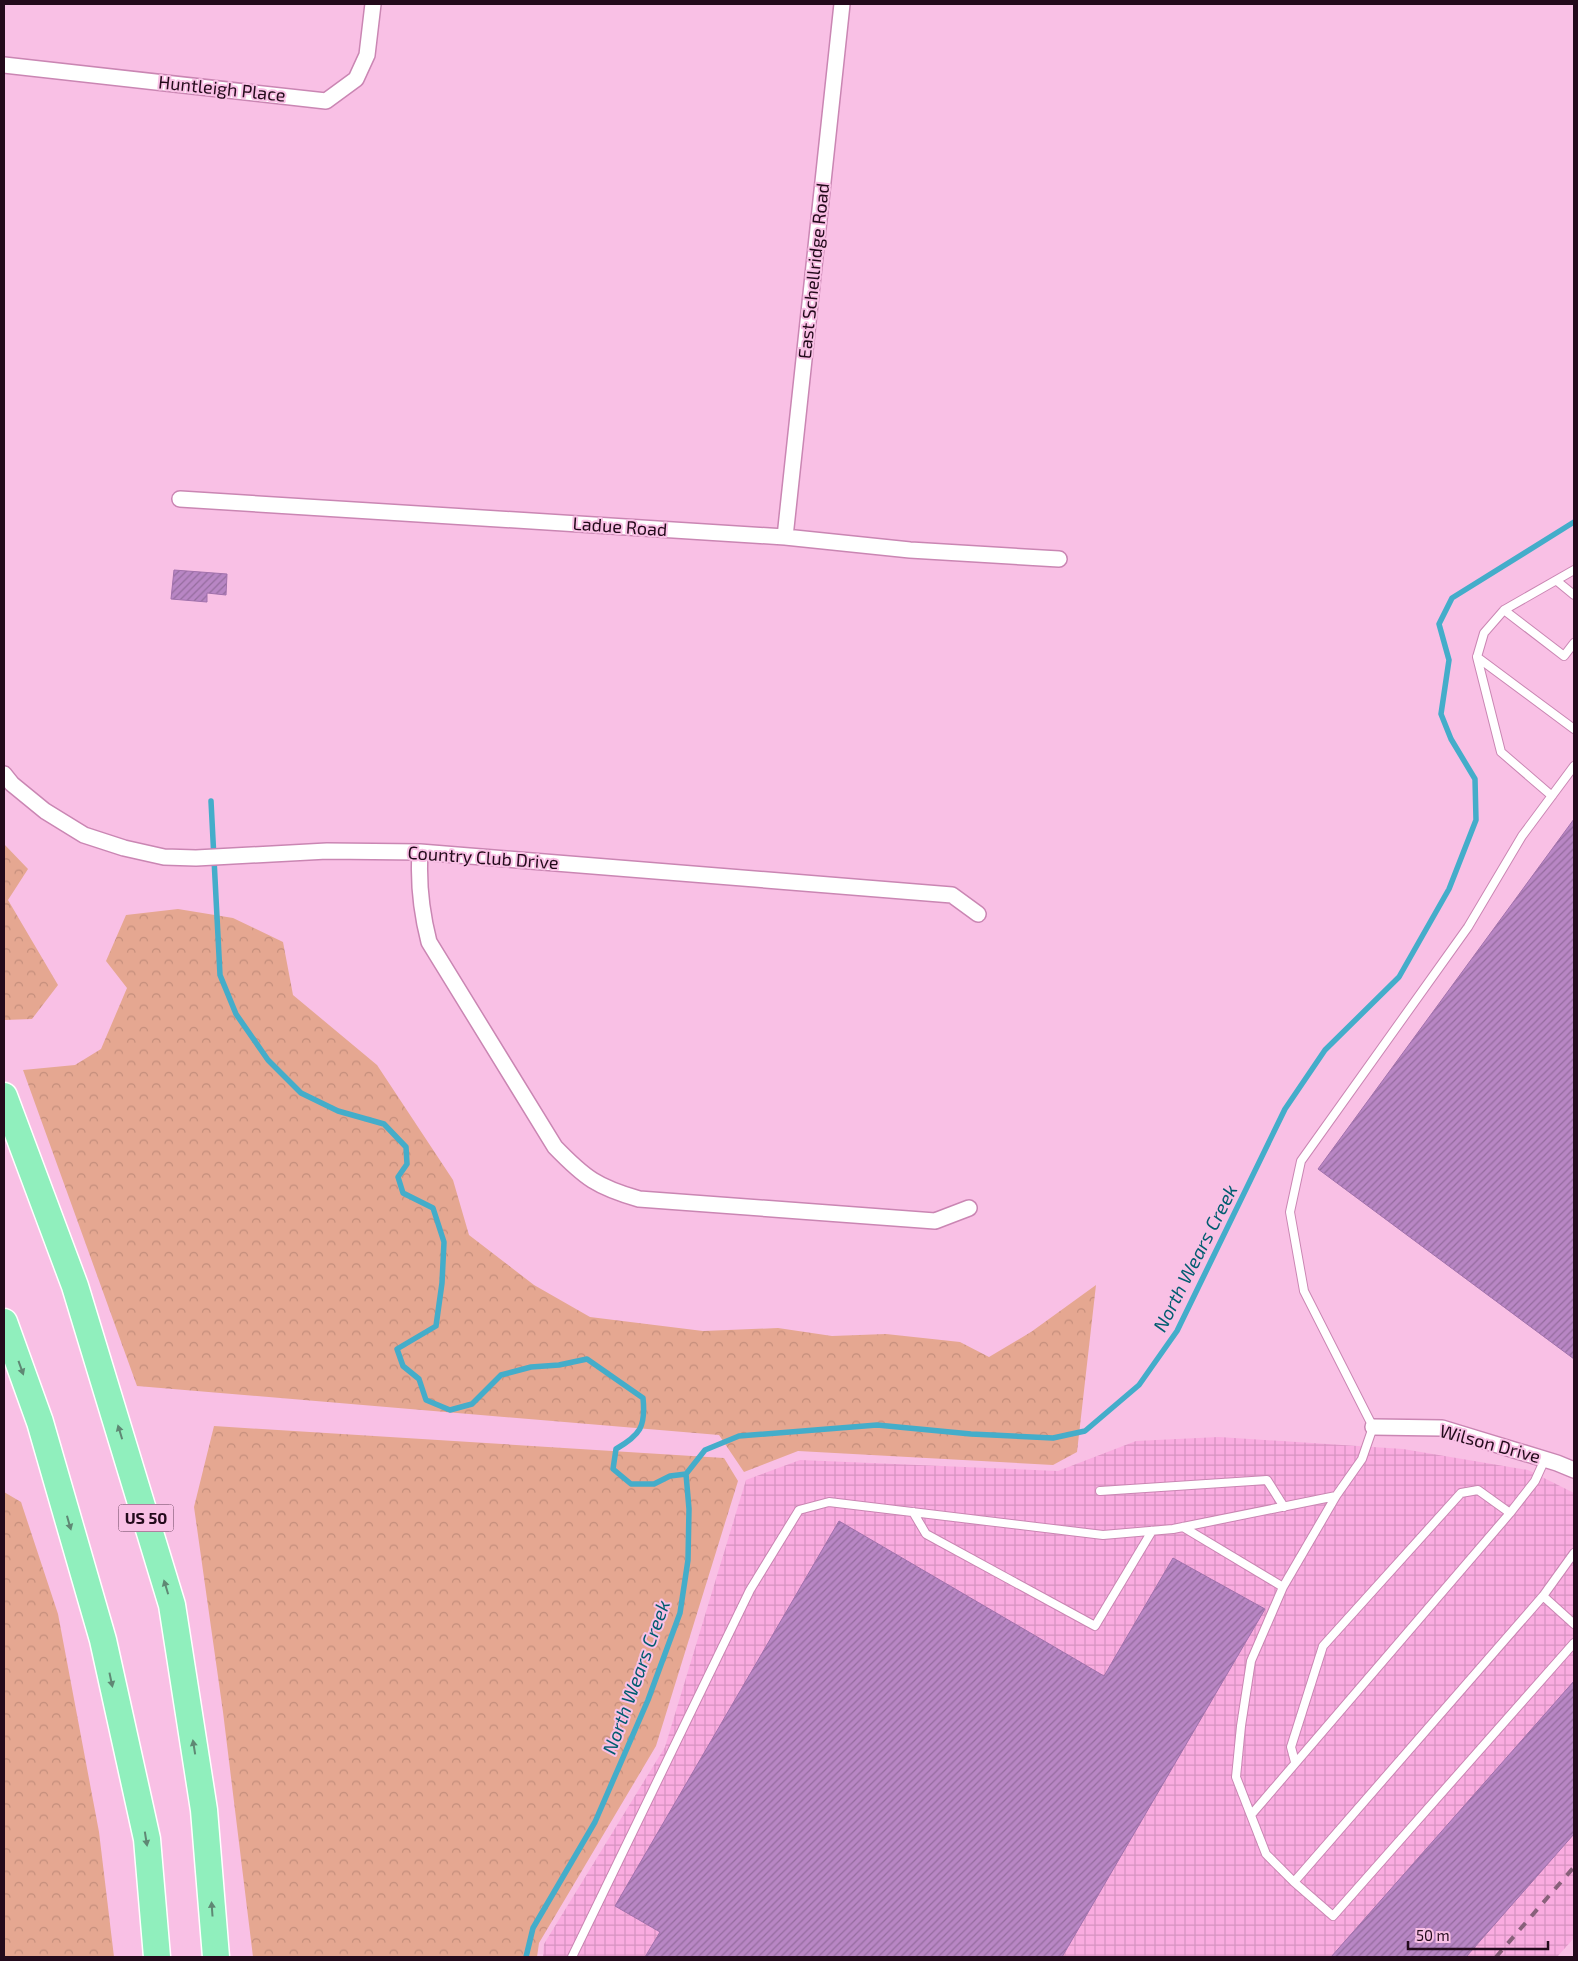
<svg xmlns="http://www.w3.org/2000/svg" width="1578" height="1961" font-family="'Exo 2',sans-serif">
  <style>
    .industrial { fill: url(#industrial-grid) }
    .forest { fill: url(#forest-crowns) }
    .lines { fill: none; stroke-linecap: round; stroke-linejoin: round }
    .stream { stroke: #44adca; stroke-width: 5.5 }
    .building { fill: url(#building-hatch); stroke: #a171ac }
    .service-casing { stroke: #ca86b3; stroke-width: 10 }
    .minor-casing { stroke: #ca86b3; stroke-width: 18 }
    .motorway-casing { stroke: #fff; stroke-width: 29 }
    .service { stroke: #fff; stroke-width: 8 }
    .minor { stroke: #fff; stroke-width: 15 }
    .motorway { stroke: #90efbd; stroke-width: 26 }
    .rail { stroke: #88607a; stroke-width: 4; stroke-dasharray: 9 9; stroke-linecap: butt }
    .oneway { fill: #5f8874 }
    .labels { text-anchor: middle; stroke-width: 4; stroke-linejoin: round; paint-order: stroke }
    .shield { fill: #f9c0e5; stroke: #634158; stroke-width: 1 }
    .shield-label { font-size: 16px; font-weight: bold; fill: #230a1b }
    .street-label { font-size: 18px; fill: #230a1b; stroke: #f9c0e5 }
    .water-label { font-size: 19px; font-style: italic; fill: #005c70; stroke: #f9c0e5 }
  </style>
  <defs>
    <pattern id="industrial-grid" width="8" height="8" patternUnits="userSpaceOnUse" patternTransform="scale(1.25)"><rect width="8" height="8" fill="#faace0"/><path d="M0 4h8M4 0v8" fill="none" stroke="#d693c0"/></pattern>
    <pattern id="forest-crowns" width="20" height="18" patternUnits="userSpaceOnUse" patternTransform="scale(1.25)"><rect width="20" height="18" fill="#e5a791"/><path d="M2 6a3 3 0 1 1 6 0M12 15a3 3 0 1 1 6 0" fill="none" stroke="#c48e7c"/></pattern>
    <pattern id="building-hatch" width="6" height="6" patternUnits="userSpaceOnUse" patternTransform="scale(1.25)"><rect width="6" height="6" fill="#b886c4"/><path d="M-1 1l2-2M0 6l6-6M5 7l2-2" fill="none" stroke="#956c9e"/></pattern>
  </defs>
  <rect width="100%" height="100%" fill="#f9c0e5"/>
  <path class="industrial" d="M1219 1437 1403 1449 1528 1470 1574 1493V1938L1557 1957H543L544 1944 665 1747 746 1480 800 1460 1058 1471 1136 1441Z"/>
  <path class="forest" d="M4 844 28 869 8 900 58 985 32 1019 5 1020 4 1016Z
    M178 909 233 918 283 942 293 995 377 1065 453 1180 469 1235 534 1285 590 1317 703 1331 778 1328 832 1336 886 1334 960 1342 989 1357 1031 1332 1096 1285 1077 1452 1053 1465 798 1451 744 1472 719 1435 137 1386 23 1070 75 1065 101 1049 127 988 106 961 126 915Z
    M214 1426 724 1458 738 1481 656 1746 539 1943 537 1957H253L223 1712 194 1507Z
    M4 1492 21 1502 58 1614 99 1832 114 1957H4Z"/>
  <g class="lines">
    <path class="stream" d="M211 801 220 975 236 1014 268 1060 301 1093 338 1111 384 1124 406 1147 407 1164 398 1177 403 1193 433 1208 444 1242 442 1283 436 1326 397 1349 403 1366 419 1379 426 1400 450 1410 472 1404 501 1375 531 1367 559 1365 587 1359 643 1398C646 1427 640 1435 616 1449L613 1469 631 1484H654L670 1476 686 1474
      M526 1957 533 1928 595 1822 648 1700 680 1613 688 1560 689 1509 686 1474 705 1450 739 1436 877 1425 971 1434 1053 1438 1085 1431 1139 1385 1177 1331 1285 1109 1325 1050 1399 977 1449 889 1476 820 1475 779 1451 739 1441 714 1449 660 1439 624 1452 598 1574 522"/>
  </g>
  <path class="building" d="M174 570 227 574 226 595 207 593V602L171 599Z
    M1574 819V1359L1318 1169Z
    M839 1521 1104 1676 1173 1558 1265 1609 1062 1957H645L660 1932 615 1906Z
    M1574 1681V1834L1466 1957H1331Z"/>
  <g class="lines">
    <g class="service-casing">
      <path id="service" d="M1574 570 1504 610 1484 633 1477 657 1574 729
        M1557 581 1574 595
        M1504 610 1564 656 1574 643
        M1477 657 1501 752 1552 796
        M1100 1491 1267 1480 1284 1507
        M913 1512 926 1534 1095 1626 1152 1531
        M1510 1513 1535 1481 1545 1459
        M1183 1527 1283 1587 1336 1496
        M1283 1587 1251 1661 1241 1726 1236 1777 1266 1854 1294 1882 1543 1596 1574 1553
        M1543 1596 1574 1624
        M1251 1815 1510 1513 1478 1490 1461 1493 1323 1646 1291 1747 1295 1762
        M1294 1882 1333 1916 1574 1643
        M572 1957 750 1590 799 1510 829 1502 1103 1535 1173 1529 1336 1496 1362 1459 1373 1427 1304 1291 1290 1212 1301 1161 1468 927 1522 836 1574 766"/>
    </g>
    <g class="minor-casing">
      <path id="minor" d="M4 65 326 101 356 79 367 55 373 4
        M180 499 785 537 910 550 1059 559
        M785 537 842 4
        M4 774 12 784 45 811 84 835 124 848 164 857 196 858 327 851 420 852 952 895 978 914
        M420 852C418 884 421 911 429 942L555 1147C585 1178 597 1187 639 1199L935 1221 969 1208
        M1373 1427 1442 1428 1557 1463 1574 1470"/>
    </g>
    <g class="motorway-casing">
      <path id="motorway" d="M4 1096 75 1286 172 1605 204 1810 216 1957
        M4 1322 40 1422 103 1640 147 1839 157 1957"/>
    </g>
    <use href="#service" class="service"/>
    <use href="#minor" class="minor"/>
    <use href="#motorway" class="motorway"/>
    <path class="rail" d="M1496 1957 1574 1867"/>
  </g>
  <defs><path id="oneway-solid" d="M-6-.8H1V-3.2L6.5 0L1 3.2V.8H-6Z" transform="scale(1.25)"/></defs>
  <g class="oneway">
    <use href="#oneway-solid" transform="translate(21 1368) rotate(70)"/>
    <use href="#oneway-solid" transform="translate(120 1432) rotate(-107)"/>
    <use href="#oneway-solid" transform="translate(69 1523) rotate(74)"/>
    <use href="#oneway-solid" transform="translate(166 1587) rotate(-107)"/>
    <use href="#oneway-solid" transform="translate(111 1680) rotate(78)"/>
    <use href="#oneway-solid" transform="translate(194 1747) rotate(-99)"/>
    <use href="#oneway-solid" transform="translate(146 1839) rotate(81)"/>
    <use href="#oneway-solid" transform="translate(212 1909) rotate(-94)"/>
  </g>
  <g class="labels">
    <rect class="shield" x="118.5" y="1504.5" width="55" height="27" rx="4"/>
    <g class="shield-label">
      <text x="146" y="1524">US 50</text>
    </g>
    <g class="street-label">
      <text transform="translate(222 89) rotate(6)" y="6">Huntleigh Place</text>
      <text transform="translate(814 271) rotate(-84)" y="6">East Schellridge Road</text>
      <text transform="translate(620 527) rotate(4)" y="6">Ladue Road</text>
      <text transform="translate(483 858) rotate(4)" y="6">Country Club Drive</text>
      <text transform="translate(1490 1444) rotate(15)" y="6">Wilson Drive</text>
    </g>
    <g class="water-label">
      <text transform="translate(1195 1258) rotate(-63)" y="7">North Wears Creek</text>
      <text transform="translate(636 1677) rotate(-70)" y="7">North Wears Creek</text>
    </g>
  </g>
  <rect width="1578" height="1961" fill="none" stroke="#230a1b" stroke-width="10"/>
  <path d="M1408 1941v8h140v-8" fill="none" stroke="#230a1b" stroke-width="2.5"/>
  <text x="1416" y="1941" font-size="15" fill="#230a1b" stroke="#f9c0e5" stroke-width="4" paint-order="stroke">50 m</text>
</svg>
